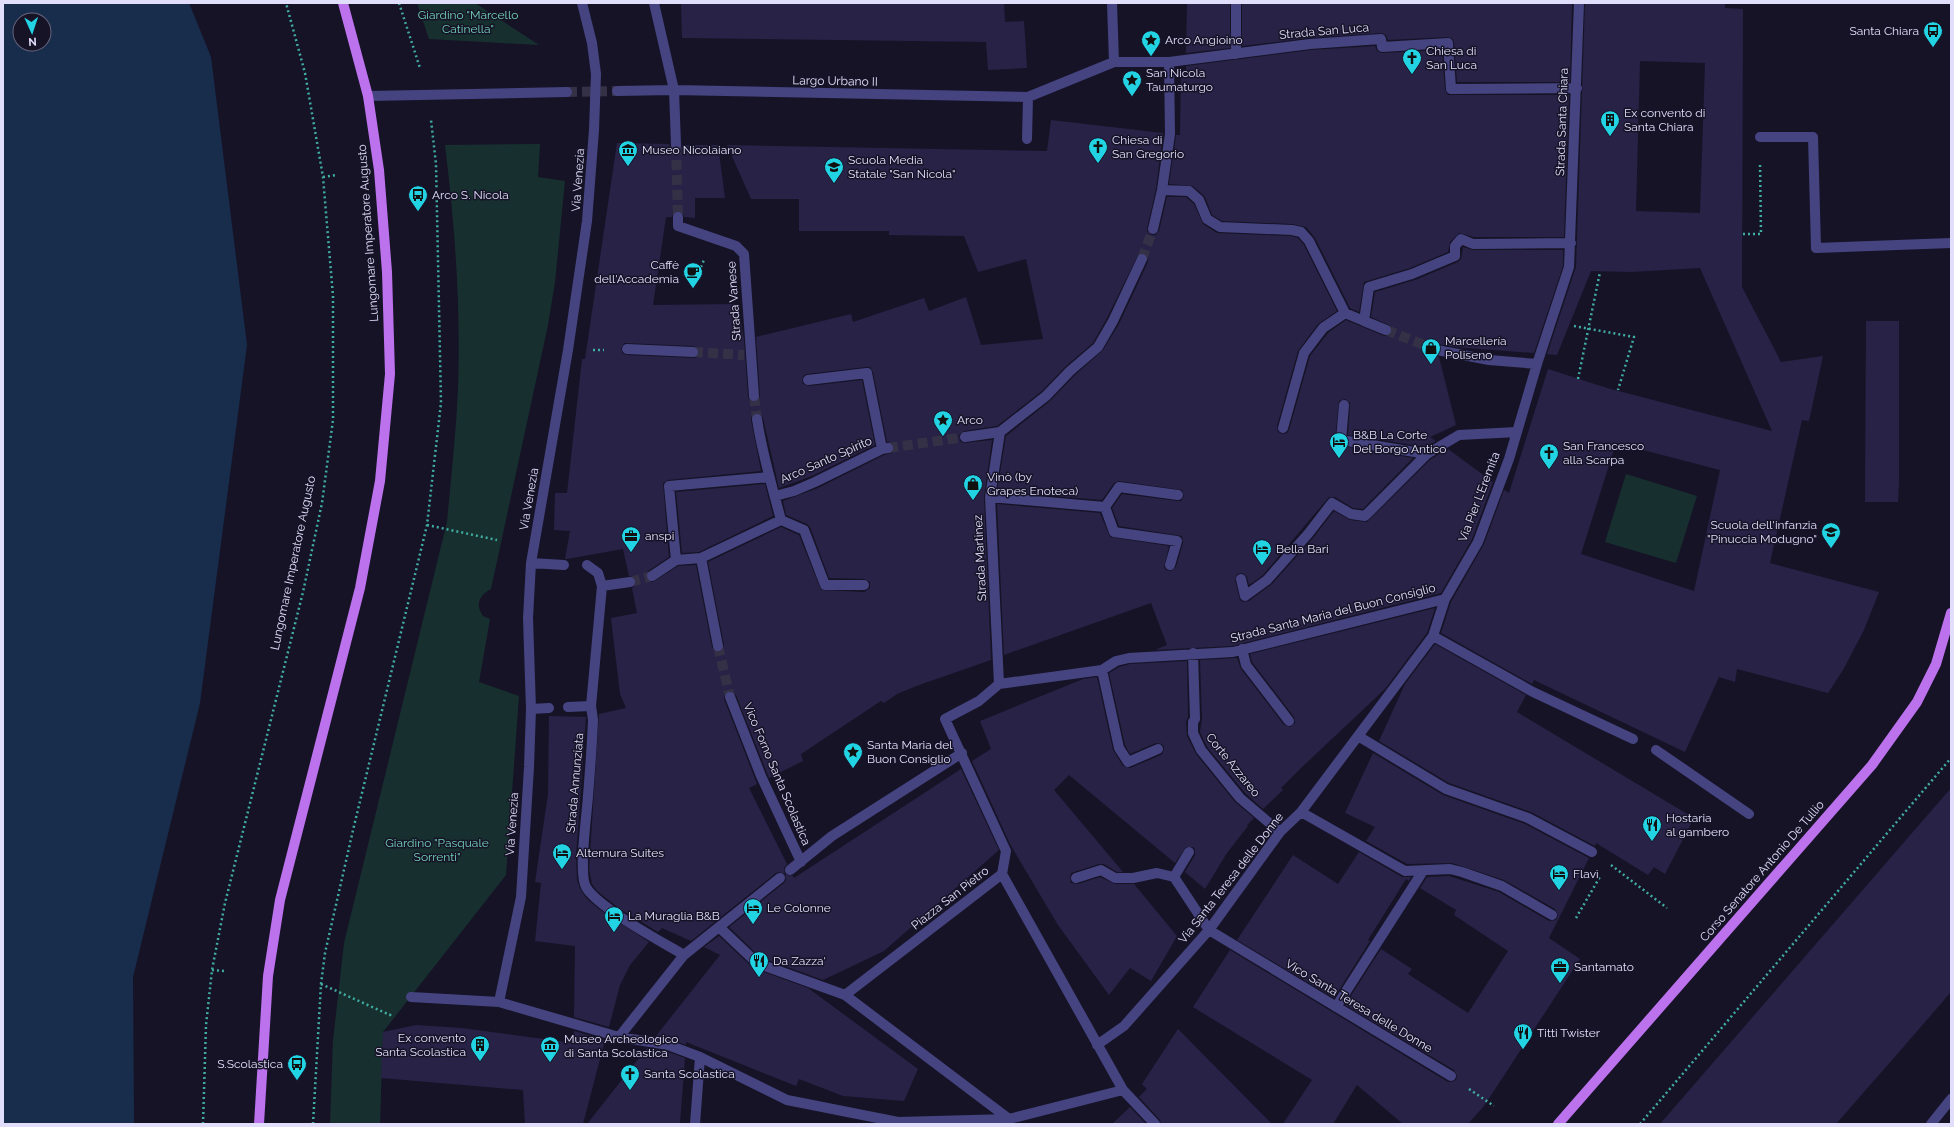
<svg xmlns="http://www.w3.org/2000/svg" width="1954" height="1127" viewBox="0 0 1954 1127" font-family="Raleway,sans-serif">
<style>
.green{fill:#17302f}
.water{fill:#182d4c;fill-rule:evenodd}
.building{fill:#282246;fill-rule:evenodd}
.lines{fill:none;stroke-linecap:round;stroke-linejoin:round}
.minor-tunnel{stroke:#343147;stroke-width:10;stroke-dasharray:10 5;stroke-linecap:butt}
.path{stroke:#40ada3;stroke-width:2.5;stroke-dasharray:2 3;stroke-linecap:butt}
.minor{stroke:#454480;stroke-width:10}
.major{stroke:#bc72ed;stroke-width:10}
.labels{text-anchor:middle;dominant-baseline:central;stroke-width:3;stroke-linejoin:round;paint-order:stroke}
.park-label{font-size:12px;fill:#72d3b8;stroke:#161327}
.street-label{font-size:12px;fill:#e0defb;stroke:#161327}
.poi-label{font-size:12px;fill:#e0defb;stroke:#161327;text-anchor:start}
</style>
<rect width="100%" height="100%" fill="#161327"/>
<!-- green -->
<path class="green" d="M417 3H475L539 45 429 39Z
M540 144 538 177 565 181 555 282 548 325 491 589C479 595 475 605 483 616L490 619 479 682 519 696 506 875 383 1032 380 1124H330L333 1041 344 943 447 522C451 478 456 434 458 390 461 308 455 226 445 145Z
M1626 474 1697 496 1676 563 1605 542Z"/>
<!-- water -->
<path class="water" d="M3 3H189L211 57 247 345 200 703 133 977 134 1124H3ZM20 20H44V44H20Z"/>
<!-- building -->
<path class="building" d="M681 3H1004L1005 22 1024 21 1027 68 988 70 986 42 682 38Z
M1187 3H1230V48L1186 53Z
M1242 3H1572L1570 82H1457L1454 43 1453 39 1448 37 1388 40 1386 35 1381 33 1309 38 1242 46Z
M1585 3H1725V8L1743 9 1742 287 1781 362 1823 356 1809 421 1802 420 1770 563 1879 592 1864 630 1843 670 1828 693 1737 669 1735 682 1719 677 1685 752 1534 680 1532 684 1441 633 1451 602 1484 544 1504 490 1509 493 1548 369 1607 388 1772 431 1700 268 1631 272 1591 271 1557 355 1547 354 1576 267ZM1640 61 1705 63 1700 213 1636 211ZM1616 443 1720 470 1694 591 1581 554Z
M1375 46 1377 51 1382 53 1442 50 1445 89 1448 95H1569L1564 237H1474L1459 233 1450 242 1448 252 1410 268 1364 282 1359 312 1350 308 1315 238 1306 227 1292 224 1222 221 1212 215 1205 197 1193 186 1169 184 1176 135H1180L1181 74 1186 73V66L1311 50Z
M1051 120 1163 133 1156 189 1147 228V231L1151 235H1155L1159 231 1167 197H1186L1194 204 1203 224 1217 233 1291 236 1298 238 1304 245 1337 311 1318 324 1298 351 1277 426 1278 432 1282 434 1287 433 1289 430 1310 356 1328 333 1346 320 1384 336H1387L1392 333 1391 326 1371 317 1375 292 1415 280 1458 262 1461 259 1463 247 1473 250H1563V266L1534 353 1454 347 1438 344 1432 346 1431 352 1439 357 1456 425 1430 437 1436 441 1426 447 1348 435 1350 403 1345 399 1339 401 1335 439 1337 445 1413 458 1363 509 1353 508 1335 497H1329L1263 575 1249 585 1247 577 1243 573 1237 574 1235 580 1240 600 1243 602 1249 601 1272 584 1313 538 1334 511 1350 520 1367 522 1431 459 1448 449 1493 482 1472 539 1441 593 1232 646 1155 650 1167 645 1151 603 1004 655 997 504 1100 513 1110 537 1169 546 1164 567 1166 570 1171 571 1176 567 1183 543 1182 536 1119 526 1112 508 1122 494 1178 501H1181L1184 496 1182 490 1119 481 1114 483 1102 500 997 491 1006 436 1050 401 1074 376 1103 350 1119 324 1148 262 1147 255 1144 253H1139L1107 318 1093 343 1066 366 1042 391 997 426 964 431 959 435 960 441 963 443 992 440 984 497 991 660 919 685 897 694 884 703 881 701 801 754 803 761 769 778 736 695 731 691 725 693 724 699 757 784 749 788 787 864 784 868 785 874 779 872 776 873 691 941 662 928 658 932 620 909 597 891 592 884 589 869 599 714 626 708 620 694 611 618 637 613 632 588 636 585V581L633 576H629L623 549 567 559H565L570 531 554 530 555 493H567L582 359H585L617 143 669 144 671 149 676 151 680 150 682 145H718L725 198H695V218L684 217 683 213 678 211 674 212 672 217H666L653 305 738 304 744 340 748 396 749 400 754 402 758 401 760 396 756 337 851 314 853 322 924 298 929 311 966 297 981 345 1043 339 1026 259 978 272 964 236 889 235V231H799V199H751L727 145 1047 151ZM624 343 693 346 699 349V353L696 358H693L627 355 623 354 621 349ZM866 367H870L873 372 887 442 893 444 894 451 892 453 884 455 818 488 783 501 786 515 807 524 810 527 829 578 864 579 870 582V588L864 592 821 590 799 535 781 527 708 562 724 645 722 651 716 652 712 647 696 565 678 566 653 582H649L646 577 648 571 669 557 663 483 668 480 761 471 751 420V416L756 413H760L763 418 779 488 812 476 875 445 862 380 809 386 803 384 802 380 804 375 807 374Z
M1866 321H1899V484L1898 502H1865Z
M765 484 773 516 699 552 682 553 676 492Z
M1435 608 1427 633 1385 689 1301 768 1281 788 1283 790 1263 809 1245 793 1207 747 1200 732 1202 719 1200 660 1237 658 1241 669 1284 725 1290 727 1295 723 1294 717 1252 662 1250 654Z
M1435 644 1526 695 1517 712 1694 818 1665 874 1654 867 1648 875 1596 843 1595 846 1531 812 1449 783 1379 741 1405 684Z
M1187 661 1188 717 1186 722 1187 736 1196 754 1235 802 1254 818 1247 825 1248 826 1227 853 1205 889 1185 872 1195 855V849L1193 847H1186L1175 863 1069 775 1054 790 1123 872H1117L1104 864H1099L1071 873 1070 877 1071 883 1078 884 1100 877 1115 884H1134L1177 936 1151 981 1130 968 1109 995 1058 925 1010 844 972 761 991 749 980 721 1083 679 1097 677 1113 750 1123 766 1130 768 1161 755 1163 753 1164 747 1162 744 1156 743 1130 754 1125 745 1109 673 1119 667 1130 664Z
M549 716 586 717 576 856 577 880 580 889 587 899 599 909 649 942 630 965 620 985 609 1027 574 1017 575 946 535 941 541 883 535 882 548 794Z
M1373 753 1443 795 1525 824 1589 858 1549 938 1580 959 1484 1106 1468 1124H1403L1357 1085 1333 1124H1283L1312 1080 1193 1007 1230 950 1448 1082H1451L1456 1080 1457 1076 1454 1070 1345 1005 1381 949 1412 969 1408 974 1468 1013 1508 951 1454 915 1456 910 1420 888 1427 877 1449 876 1499 892 1549 921 1556 920 1558 915 1555 909 1504 880 1452 863 1407 864 1366 841 1375 827 1345 813Z
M961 769 999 850 884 951 823 980 760 957 729 927 784 883 786 880 785 874 793 876 794 878Z
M1951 788V992L1906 1044 1836 1124H1660Z
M1359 852 1402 877H1411L1409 881 1406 879 1368 940 1370 941 1334 998 1237 940 1293 855 1338 884Z
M719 936 753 968 808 988 918 1069 904 1101 843 1096 799 1079 796 1086 686 1042V1045L670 1039 656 1036 720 955 704 947Z
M416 1025 462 1028 574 1043V1031L605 1040 583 1124H525L523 1090 381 1078 383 1032Z
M1178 1029 1272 1124H1161L1160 1120 1139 1097 1147 1089 1142 1084Z
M647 1048 666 1051 685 1058 680 1124H587Z
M1130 1107 1146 1124H1112Z"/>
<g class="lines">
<!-- minor-tunnel -->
<path class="minor-tunnel" d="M567 92 617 91
M676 145 678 217
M1142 259 1153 229
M1386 330 1437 350
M693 352 744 355
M754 396 757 419
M888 448 965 437
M630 582 652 576
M718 646 730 697"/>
<!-- path -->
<path class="path" d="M399 3 420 68
M323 177 336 175
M1743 234H1761L1760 162
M695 281 704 260
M1574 326 1634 337 1618 390
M593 350H604
M1578 379 1600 272
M427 525 497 540
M1611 865 1667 908
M1576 918 1601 875
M212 970 225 971
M321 984 390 1015 392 1012
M1469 1089 1494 1106
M203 1124 206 1025 212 970 225 903 303 592 322 503 333 420V296L323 177 305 73 286 3
M313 1124 321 984 325 953 354 826 427 525 441 403 436 164 431 120
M1640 1124 1951 758"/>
<!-- minor -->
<path class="minor" d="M654 3 674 90 676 145
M1112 3 1114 62
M1236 3V54
M617 91 674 90 1028 97 1114 62H1169L1310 44 1381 39 1382 47 1448 43 1451 89 1577 88
M368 96 567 92
M1760 137H1813L1816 248 1951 243
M1027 139 1028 97
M1162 190 1189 191 1199 200 1207 219 1220 227 1292 230 1301 232 1309 241 1345 313 1364 321 1369 287 1412 274 1455 256V246L1461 239 1473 244 1571 243
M678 217V226L736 246 744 254 754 396
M1153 229 1162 190 1170 134 1169 62
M1364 321 1386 330
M627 349 693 352
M1437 350 1489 360 1537 364
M808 380 867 373 882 449
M757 419C762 453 772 486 781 520L701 558 676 560 669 486 769 477
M1283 428 1304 353 1323 328 1345 313
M1000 432 1046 396 1070 371 1098 347 1113 321 1142 259
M965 437 1000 432
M1427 454 1459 435 1517 432
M775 496 794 491 815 482 882 449 888 448
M990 497 1105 507 1119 487 1178 495
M1105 507 1114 532 1177 541 1170 565
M781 520 804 530 825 585H864
M701 558 718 646
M531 563 564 565
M587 565 598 573 602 586 591 706 593 720C592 745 590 771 588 796 587 814 578 873 586 887 597 907 662 942 684 955
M652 576 676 560
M1241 579 1245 596 1267 580 1308 534 1332 503 1351 514 1365 516 1427 454 1341 440 1344 405
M602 586 630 582
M1433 636 1533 692 1633 739
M1242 649 1246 665 1289 721
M1193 653 1195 719 1193 722V733L1201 750 1240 798 1280 832
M1102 670 1119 748 1128 762 1158 749
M999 684 990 497 1000 432
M730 697 761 776 801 862
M568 707 591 706
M531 709 549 708
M1358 736 1446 789 1528 818 1592 852
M1656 750 1749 814
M1301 812 1405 871 1450 869 1462 872 1502 886 1552 915
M790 870 832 836 962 753
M1002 874 1123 1090 1009 1119 845 995Z
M1002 874 1006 851 945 719 979 701 999 684 1102 670 1116 661 1129 658 1233 652 1445 599
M1174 877 1189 852
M1076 878 1101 870 1115 878H1133L1157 873 1174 877 1209 930 1451 1076
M719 927 757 963 845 995
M411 997 499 1002 619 1037 668 1045 700 1057
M499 1002 521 897 529 767 531 709 528 618 531 563 568 350 587 221 594 130 596 74 592 43 582 3
M1336 1007 1423 871
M619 1037 684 955 780 878
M1097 1045 1124 1026 1209 930 1280 832 1301 812 1433 636 1445 599 1478 542 1509 459 1537 364 1569 267 1579 3
M1123 1090 1155 1124
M695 1124 700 1057 787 1100 898 1122 1009 1119
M1931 1124 1951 1099"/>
<!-- major -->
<path class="major" d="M259 1124 268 976 280 900 360 588 380 481 390 374 387 272 379 170 368 96 343 3
M1558 1124 1872 765 1917 702 1936 664 1951 613"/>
</g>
<!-- icons -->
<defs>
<g id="bus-pin" transform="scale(1)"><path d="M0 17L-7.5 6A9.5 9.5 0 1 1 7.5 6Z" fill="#22d4e3" stroke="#161327"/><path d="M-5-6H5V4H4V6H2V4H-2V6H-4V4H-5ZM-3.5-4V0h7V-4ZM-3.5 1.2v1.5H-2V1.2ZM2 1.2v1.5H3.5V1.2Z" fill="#111"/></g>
<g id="sight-pin" transform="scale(1)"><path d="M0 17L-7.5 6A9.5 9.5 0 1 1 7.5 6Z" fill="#22d4e3" stroke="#161327"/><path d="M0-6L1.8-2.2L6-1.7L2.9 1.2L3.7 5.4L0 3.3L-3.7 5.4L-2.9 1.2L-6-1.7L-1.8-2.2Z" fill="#111"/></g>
<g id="church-pin" transform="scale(1)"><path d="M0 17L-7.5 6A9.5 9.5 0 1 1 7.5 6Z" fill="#22d4e3" stroke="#161327"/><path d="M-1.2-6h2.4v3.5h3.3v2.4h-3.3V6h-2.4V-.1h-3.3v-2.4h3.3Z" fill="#111"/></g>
<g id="building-pin" transform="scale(1)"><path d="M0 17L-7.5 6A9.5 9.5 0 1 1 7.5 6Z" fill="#22d4e3" stroke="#161327"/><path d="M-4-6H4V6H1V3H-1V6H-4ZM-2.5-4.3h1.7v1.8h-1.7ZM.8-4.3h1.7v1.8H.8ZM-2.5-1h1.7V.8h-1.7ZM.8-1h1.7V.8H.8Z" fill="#111"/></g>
<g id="museum-pin" transform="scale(1)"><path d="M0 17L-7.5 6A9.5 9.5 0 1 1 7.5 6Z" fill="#22d4e3" stroke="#161327"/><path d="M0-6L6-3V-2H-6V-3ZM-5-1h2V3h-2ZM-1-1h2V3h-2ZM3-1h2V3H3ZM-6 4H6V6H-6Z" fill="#111"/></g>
<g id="school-pin" transform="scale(1)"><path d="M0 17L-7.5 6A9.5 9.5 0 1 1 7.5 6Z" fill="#22d4e3" stroke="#161327"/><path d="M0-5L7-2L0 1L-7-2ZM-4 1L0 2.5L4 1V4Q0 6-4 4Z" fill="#111"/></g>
<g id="cafe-pin" transform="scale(1)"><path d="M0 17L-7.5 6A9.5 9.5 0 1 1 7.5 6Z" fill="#22d4e3" stroke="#161327"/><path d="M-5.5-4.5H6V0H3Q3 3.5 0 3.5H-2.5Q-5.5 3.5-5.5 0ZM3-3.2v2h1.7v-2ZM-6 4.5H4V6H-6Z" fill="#111"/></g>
<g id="shop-pin" transform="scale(1)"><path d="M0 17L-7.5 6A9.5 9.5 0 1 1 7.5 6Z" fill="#22d4e3" stroke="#161327"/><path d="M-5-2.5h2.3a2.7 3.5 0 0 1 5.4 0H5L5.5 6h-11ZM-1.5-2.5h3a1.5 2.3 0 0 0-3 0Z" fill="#111"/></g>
<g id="hotel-pin" transform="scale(1)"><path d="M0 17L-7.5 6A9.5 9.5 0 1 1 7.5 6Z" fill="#22d4e3" stroke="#161327"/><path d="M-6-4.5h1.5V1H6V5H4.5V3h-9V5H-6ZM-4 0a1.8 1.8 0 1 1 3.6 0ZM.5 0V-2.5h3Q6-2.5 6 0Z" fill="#111"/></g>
<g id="office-pin" transform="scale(1)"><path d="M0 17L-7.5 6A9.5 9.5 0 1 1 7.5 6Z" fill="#22d4e3" stroke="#161327"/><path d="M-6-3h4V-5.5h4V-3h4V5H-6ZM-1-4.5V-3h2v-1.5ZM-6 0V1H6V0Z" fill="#111"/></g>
<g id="restaurant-pin" transform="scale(1)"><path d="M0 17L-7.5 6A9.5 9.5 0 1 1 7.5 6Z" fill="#22d4e3" stroke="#161327"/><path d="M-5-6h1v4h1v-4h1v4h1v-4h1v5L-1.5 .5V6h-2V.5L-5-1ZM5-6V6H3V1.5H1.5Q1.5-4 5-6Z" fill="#111"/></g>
</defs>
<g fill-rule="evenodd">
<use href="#bus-pin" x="1933" y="31"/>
<use href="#sight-pin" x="1151" y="40"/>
<use href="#church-pin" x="1412" y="58"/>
<use href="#sight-pin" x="1132" y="80"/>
<use href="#building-pin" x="1610" y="120"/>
<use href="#church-pin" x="1098" y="147"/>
<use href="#museum-pin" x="628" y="150"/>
<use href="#school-pin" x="834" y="167"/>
<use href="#bus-pin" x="418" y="195"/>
<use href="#cafe-pin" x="693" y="272"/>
<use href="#shop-pin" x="1431" y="348"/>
<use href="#sight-pin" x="943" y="420"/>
<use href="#hotel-pin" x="1339" y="442"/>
<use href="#church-pin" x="1549" y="453"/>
<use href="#shop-pin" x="973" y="484"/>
<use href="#school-pin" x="1831" y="532"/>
<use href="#office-pin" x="631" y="536"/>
<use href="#hotel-pin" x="1262" y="549"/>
<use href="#sight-pin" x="853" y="752"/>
<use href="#restaurant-pin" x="1652" y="825"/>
<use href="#hotel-pin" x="562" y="853"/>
<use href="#hotel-pin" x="1559" y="874"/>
<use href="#hotel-pin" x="753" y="908"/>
<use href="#hotel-pin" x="614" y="916"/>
<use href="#restaurant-pin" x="759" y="961"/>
<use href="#office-pin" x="1560" y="967"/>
<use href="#restaurant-pin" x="1523" y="1033"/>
<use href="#building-pin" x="480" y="1045"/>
<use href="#museum-pin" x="550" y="1046"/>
<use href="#bus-pin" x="297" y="1064"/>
<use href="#church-pin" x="630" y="1074"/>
</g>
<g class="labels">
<!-- park labels -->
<g class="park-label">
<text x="468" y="15">Giardino "Marcello<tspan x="468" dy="14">Catinella"</tspan></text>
<text x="437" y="843">Giardino "Pasquale<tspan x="437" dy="14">Sorrenti"</tspan></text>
</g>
<!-- street labels -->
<g class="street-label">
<text transform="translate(1324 31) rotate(-5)">Strada San Luca</text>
<text transform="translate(835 81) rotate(1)">Largo Urbano II</text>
<text transform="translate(1562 122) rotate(-88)">Strada Santa Chiara</text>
<text transform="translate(578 180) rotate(-86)">Via Venezia</text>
<text transform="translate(368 233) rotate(-94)">Lungomare Imperatore Augusto</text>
<text transform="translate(734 301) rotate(-94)">Strada Vanese</text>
<text transform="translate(826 460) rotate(-24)">Arco Santo Spirito</text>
<text transform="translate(1479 497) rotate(-69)">Via Pier L'Eremita</text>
<text transform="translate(529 499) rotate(-80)">Via Venezia</text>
<text transform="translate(980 558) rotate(-93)">Strada Martinez</text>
<text transform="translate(293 563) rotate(-78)">Lungomare Imperatore Augusto</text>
<text transform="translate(1333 613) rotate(-14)">Strada Santa Maria del Buon Consiglio</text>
<text transform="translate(1233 765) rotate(51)">Corte Azzareo</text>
<text transform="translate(777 774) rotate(67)">Vico Forno Santa Scolastica</text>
<text transform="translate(575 783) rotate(-85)">Strada Annunziata</text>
<text transform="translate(512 824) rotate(-86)">Via Venezia</text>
<text transform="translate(1762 871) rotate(-49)">Corso Senatore Antonio De Tullio</text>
<text transform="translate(1231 878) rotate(-52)">Via Santa Teresa delle Donne</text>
<text transform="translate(950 898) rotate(-38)">Piazza San Pietro</text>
<text transform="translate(1359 1006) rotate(31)">Vico Santa Teresa delle Donne</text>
</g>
<!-- poi labels -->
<g class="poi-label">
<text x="1919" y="31" text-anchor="end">Santa Chiara</text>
<text x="1165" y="40">Arco Angioino</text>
<text x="1426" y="51">Chiesa di<tspan x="1426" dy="14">San Luca</tspan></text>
<text x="1146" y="73">San Nicola<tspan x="1146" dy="14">Taumaturgo</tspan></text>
<text x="1624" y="113">Ex convento di<tspan x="1624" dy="14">Santa Chiara</tspan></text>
<text x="1112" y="140">Chiesa di<tspan x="1112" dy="14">San Gregorio</tspan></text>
<text x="642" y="150">Museo Nicolaiano</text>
<text x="848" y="160">Scuola Media<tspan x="848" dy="14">Statale "San Nicola"</tspan></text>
<text x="432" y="195">Arco S. Nicola</text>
<text x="679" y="265" text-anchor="end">Caffè<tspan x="679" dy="14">dell'Accademia</tspan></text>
<text x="1445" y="341">Marcellería<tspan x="1445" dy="14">Poliseno</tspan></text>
<text x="957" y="420">Arco</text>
<text x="1353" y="435">B&amp;B La Corte<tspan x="1353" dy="14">Del Borgo Antico</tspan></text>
<text x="1563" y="446">San Francesco<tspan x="1563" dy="14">alla Scarpa</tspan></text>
<text x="987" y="477">Vinò (by<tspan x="987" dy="14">Grapes Enoteca)</tspan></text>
<text x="1817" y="525" text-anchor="end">Scuola dell'infanzia<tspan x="1817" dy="14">"Pinuccia Modugno"</tspan></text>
<text x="645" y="536">anspi</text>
<text x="1276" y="549">Bella Bari</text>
<text x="867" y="745">Santa Maria del<tspan x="867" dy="14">Buon Consiglio</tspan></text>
<text x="1666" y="818">Hostaria<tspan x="1666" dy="14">al gambero</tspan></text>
<text x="576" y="853">Altemura Suites</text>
<text x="1573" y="874">Flavì</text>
<text x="767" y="908">Le Colonne</text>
<text x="628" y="916">La Muraglia B&amp;B</text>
<text x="773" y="961">Da Zazza'</text>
<text x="1574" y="967">Santamato</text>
<text x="1537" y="1033">Titti Twister</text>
<text x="466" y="1038" text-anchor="end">Ex convento<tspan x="466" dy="14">Santa Scolastica</tspan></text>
<text x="564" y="1039">Museo Archeologico<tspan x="564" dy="14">di Santa Scolastica</tspan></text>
<text x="283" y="1064" text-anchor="end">S.Scolastica</text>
<text x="644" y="1074">Santa Scolastica</text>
</g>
</g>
<!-- border -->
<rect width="1954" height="1127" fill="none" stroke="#e0defb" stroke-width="8"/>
<!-- north arrow -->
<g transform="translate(32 32) rotate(177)"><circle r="19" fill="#161327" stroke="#67647c"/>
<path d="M0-3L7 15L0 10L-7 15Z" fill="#22d4e3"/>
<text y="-6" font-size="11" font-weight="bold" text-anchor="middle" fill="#e0defb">N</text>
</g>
</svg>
